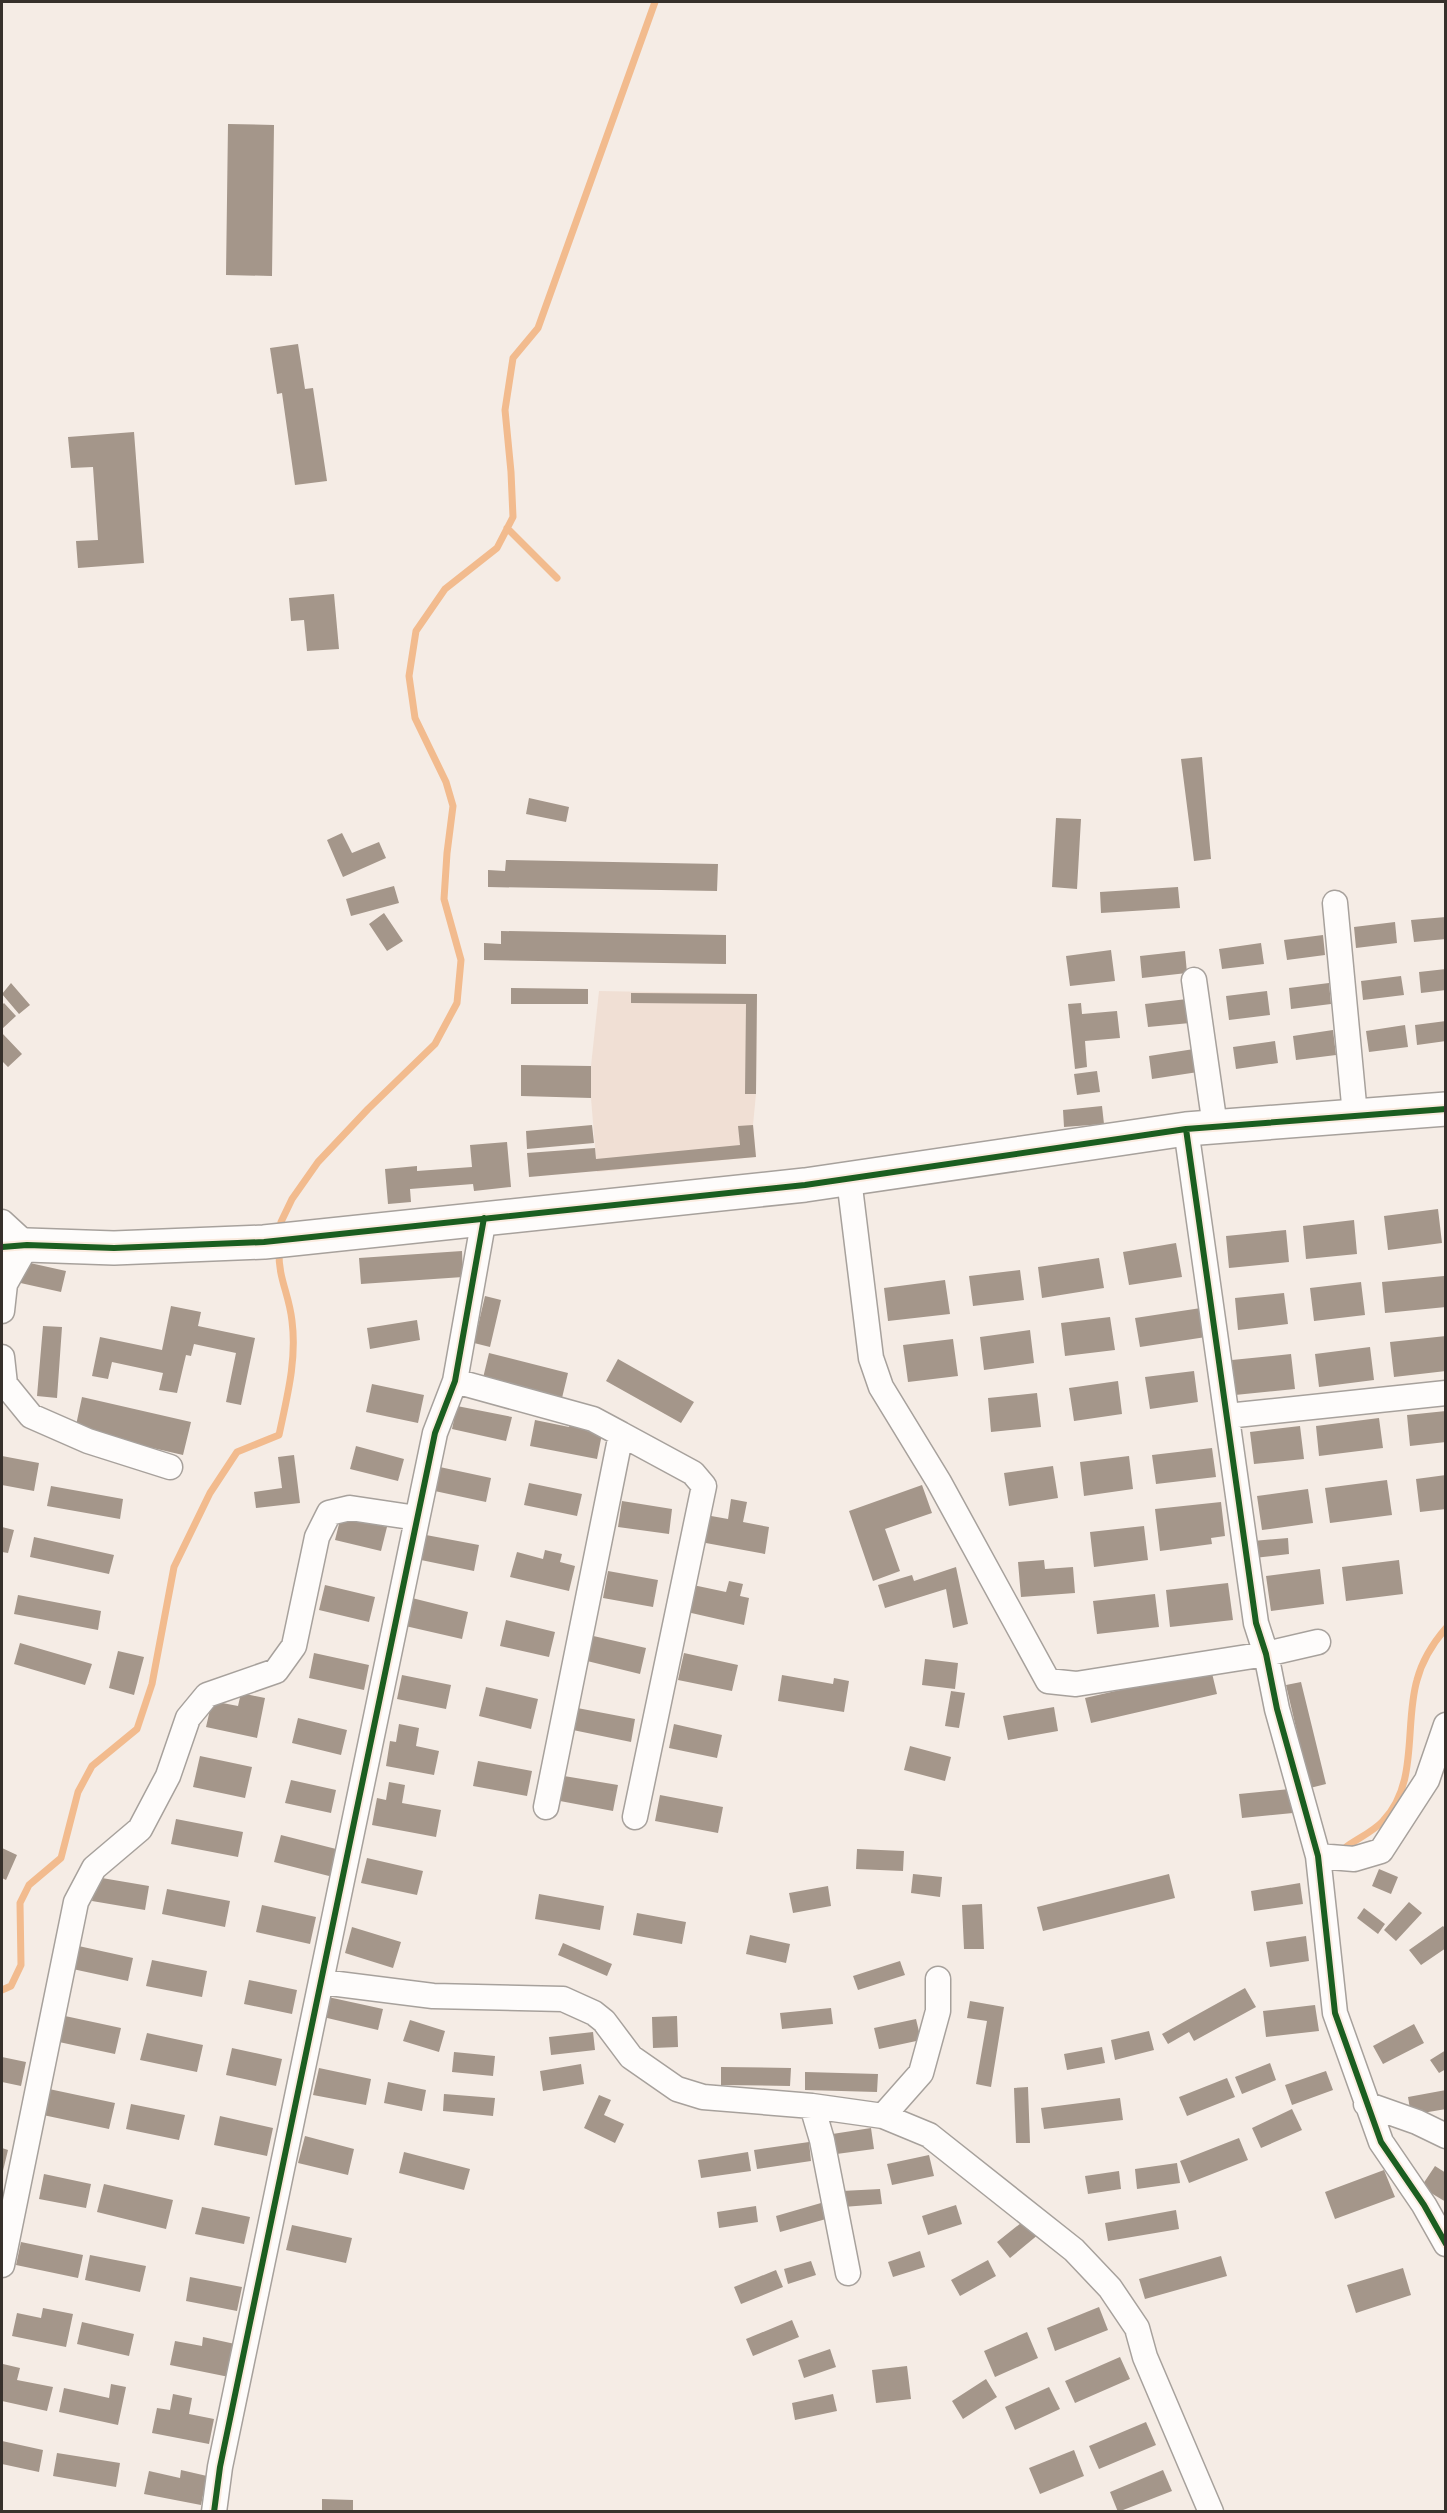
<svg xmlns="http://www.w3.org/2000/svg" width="1447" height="2513" viewBox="0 0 1447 2513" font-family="Rubik,sans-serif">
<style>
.built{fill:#f0dfd4}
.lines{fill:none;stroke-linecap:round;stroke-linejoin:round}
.stream{stroke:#f2bb8e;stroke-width:7}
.building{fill:#a4968a}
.street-casing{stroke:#a7a19c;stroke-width:27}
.secondary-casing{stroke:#a7a19c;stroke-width:36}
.street{stroke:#fefcfb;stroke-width:24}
.secondary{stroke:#fefcfb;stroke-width:33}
.cycleway-casing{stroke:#fbebdf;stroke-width:10}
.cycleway{stroke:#1b5e20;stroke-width:6}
</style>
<rect width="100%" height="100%" fill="#f5ece5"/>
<!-- built -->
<path class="built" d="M599 991 757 994 756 1094 753 1125 756 1157 597 1172 591 1098V1066Z"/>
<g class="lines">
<!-- stream -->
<path class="stream" d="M507 528 557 578
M280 1232 281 1222 292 1199 318 1162 368 1109 435 1044 457 1003 461 960 444 899 447 853 453 806 446 782 415 718 409 676 416 631 445 589 497 548 513 517 511 472 505 410 513 358 538 328 655 2
M1346 1847C1357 1839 1374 1831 1383 1821 1419 1784 1404 1724 1417 1680 1422 1661 1433 1643 1446 1628
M2 1990 11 1986 21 1965 20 1903 29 1885 61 1858 78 1792 92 1766 137 1729 152 1684 174 1567 210 1493 237 1452 279 1435C287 1397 297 1360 292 1321 289 1293 278 1279 279 1249"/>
</g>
<!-- building -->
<path class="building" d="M228 124 274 125 272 276 226 275Z
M298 344 305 389 313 388 327 481 295 485 282 393 277 394 270 348Z
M134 432 144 563 78 568 76 541 98 540 93 467 71 468 68 437Z
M334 594 339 649 307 651 304 620 291 621 289 598Z
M1202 757 1211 859 1194 861 1181 759Z
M529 798 569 807 566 822 526 814Z
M1056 818 1081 819 1077 889 1052 887Z
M342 833 352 853 379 842 386 858 343 877 327 840Z
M506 860 718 864 717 891 488 887V870L505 871Z
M394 886 399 903 351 916 346 899Z
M1178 887 1180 908 1101 913 1100 892Z
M384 913 403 941 387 951 369 924Z
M1446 917V939L1414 942 1411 920Z
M1395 922 1397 943 1356 948 1354 927Z
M501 931 726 935V964L484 960V943L501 944Z
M1323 935 1325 955 1287 960 1284 940Z
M1261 943 1264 964 1222 969 1219 949Z
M1111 950 1115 981 1070 986 1066 956Z
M1185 951 1187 973 1142 978 1140 956Z
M1446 969V990L1421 993 1419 972Z
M1401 976 1404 995 1363 1000 1361 981Z
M11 983 30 1005 19 1014 2 994Z
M1329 983 1331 1004 1291 1009 1289 988Z
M511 988 588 989V1004H511Z
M1267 991 1270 1015 1229 1020 1226 996Z
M631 993 757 994 756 1094H745L746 1004 631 1003Z
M1187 999 1190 1023 1148 1027 1145 1004Z
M4 1003 16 1016 2 1029V1005Z
M1081 1003 1082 1014 1117 1011 1120 1038 1085 1041 1087 1067 1075 1069 1068 1004Z
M1446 1021V1041L1417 1045 1415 1025Z
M1405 1025 1408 1047 1369 1052 1366 1031Z
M1333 1030 1336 1055 1296 1060 1293 1036Z
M2 1033 22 1054 8 1067 2 1061Z
M1275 1041 1278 1063 1236 1069 1233 1047Z
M1194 1049 1198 1072 1152 1079 1149 1056Z
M521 1065 591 1066V1098L521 1096Z
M1097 1071 1100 1092 1077 1095 1074 1074Z
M1102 1106 1104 1124 1064 1127 1063 1110Z
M592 1125 594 1143 527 1149 526 1131Z
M753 1125 756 1157 529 1177 527 1153 595 1148 596 1159 740 1145 738 1126Z
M507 1142 511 1187 474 1191 473 1184 410 1189 411 1202 388 1204 385 1169 417 1166V1171L472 1167 470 1145Z
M1438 1209 1442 1243 1388 1250 1384 1216Z
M1354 1220 1357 1254 1306 1259 1303 1226Z
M1286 1230 1289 1262 1229 1268 1226 1236Z
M1176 1243 1182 1277 1129 1285 1123 1252Z
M462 1251 463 1277 361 1284 359 1258Z
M1099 1258 1104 1288 1042 1298 1038 1267Z
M21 1261 66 1271 61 1292 16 1282Z
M1020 1270 1024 1300 973 1306 969 1276Z
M1444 1276 1446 1307 1385 1313 1382 1282Z
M945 1280 950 1314 888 1321 884 1288Z
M1361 1282 1365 1315 1314 1321 1310 1288Z
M1284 1293 1288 1324 1238 1330 1235 1298Z
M485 1296 501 1300 490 1347 474 1343Z
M171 1306 201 1312 198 1326 255 1338 241 1405 226 1402 236 1353 194 1344 191 1356 186 1355 177 1393 159 1390 163 1373 112 1362 108 1379 92 1376 100 1337 162 1350Z
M1201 1308 1206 1337 1140 1347 1135 1318Z
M1110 1317 1115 1350 1065 1356 1061 1323Z
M417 1320 420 1340 370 1349 367 1328Z
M43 1326 62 1327 57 1398 37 1396Z
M1030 1330 1034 1363 984 1370 980 1337Z
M1446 1336V1371L1394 1377 1390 1342Z
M953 1339 958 1376 908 1382 903 1345Z
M1370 1347 1374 1380 1319 1387 1315 1354Z
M489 1353 568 1373 562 1398 483 1378Z
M1291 1354 1295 1389 1235 1395 1232 1360Z
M618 1359 694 1402 681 1423 606 1381Z
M1194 1371 1198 1402 1150 1409 1145 1377Z
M1118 1381 1122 1414 1074 1421 1069 1388Z
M372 1384 424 1395 418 1423 366 1412Z
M1037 1393 1041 1427 991 1432 988 1398Z
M82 1397 191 1422 183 1455 75 1430Z
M457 1406 512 1417 506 1441 452 1429Z
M1446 1411V1442L1410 1446 1407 1415Z
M1379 1418 1383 1448 1319 1456 1316 1426Z
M571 1419 589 1423 587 1431 602 1434 597 1459 530 1446 535 1420 569 1427Z
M1300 1426 1304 1459 1254 1464 1250 1432Z
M356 1446 404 1459 398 1481 350 1469Z
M1212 1448 1216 1477 1156 1484 1152 1455Z
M294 1455 300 1503 256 1508 254 1492 282 1488 278 1457Z
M2 1456 39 1463 34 1491 2 1485Z
M1129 1456 1133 1489 1084 1496 1080 1462Z
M435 1466 491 1478 486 1502 430 1490Z
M1053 1466 1058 1498 1009 1506 1004 1473Z
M1446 1475V1509L1420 1512 1416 1479Z
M1387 1480 1392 1515 1330 1523 1325 1488Z
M529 1483 582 1494 577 1516 524 1505Z
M922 1485 932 1513 885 1529 900 1571 873 1581 849 1511Z
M51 1486 123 1499 120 1519 47 1506Z
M1308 1489 1313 1523 1262 1530 1257 1496Z
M731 1499 747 1502 743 1522 769 1527 765 1554 695 1541 700 1514 728 1519Z
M622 1501 672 1509 669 1534 618 1527Z
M1221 1502 1225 1536 1211 1538 1212 1544 1160 1551 1155 1509Z
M341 1516 387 1527 381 1551 335 1540Z
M1144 1526 1148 1560 1094 1567 1090 1532Z
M2 1527 14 1530 8 1553 2 1552Z
M426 1535 479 1545 474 1571 421 1560Z
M34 1537 114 1555 109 1574 30 1557Z
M1288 1538 1289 1554 1254 1558 1253 1541Z
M545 1550 562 1554 560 1562 575 1566 569 1591 510 1577 517 1552 543 1559Z
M1044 1560 1045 1569 1073 1567 1075 1593 1021 1597 1018 1562Z
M1399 1560 1403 1594 1346 1601 1342 1567Z
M956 1567 968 1624 953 1628 946 1589 885 1608 878 1585 912 1575 914 1581Z
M1320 1569 1324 1604 1271 1611 1266 1576Z
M608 1571 658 1580 653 1607 603 1598Z
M729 1581 743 1584 740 1596 749 1598 744 1625 687 1612 693 1585 726 1592Z
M1228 1583 1233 1620 1170 1627 1166 1590Z
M325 1585 375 1597 369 1622 319 1610Z
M1155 1594 1159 1627 1097 1634 1093 1601Z
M18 1595 101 1611 98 1630 14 1614Z
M408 1597 468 1612 462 1639 401 1625Z
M506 1620 555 1632 549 1657 500 1646Z
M589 1635 646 1648 640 1674 583 1660Z
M20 1643 92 1664 85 1685 14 1664Z
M118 1651 144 1657 134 1695 109 1688Z
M314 1653 369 1665 364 1690 309 1678Z
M684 1653 738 1665 732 1691 678 1680Z
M925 1659 958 1663 955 1689 922 1685Z
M1211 1669 1217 1694 1091 1723 1085 1698Z
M402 1675 451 1685 446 1709 397 1699Z
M782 1675 833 1684 834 1678 849 1681 844 1712 778 1701Z
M1301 1682 1326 1784 1310 1788 1286 1685Z
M486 1687 538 1699 531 1729 479 1716Z
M951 1691 965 1693 959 1728 945 1726Z
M241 1693 265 1698 257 1738 206 1727 212 1701 238 1706Z
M572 1707 635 1719 631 1742 568 1729Z
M1054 1707 1058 1731 1008 1740 1003 1716Z
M298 1718 347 1730 341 1755 292 1743Z
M399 1724 419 1728 416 1746 439 1751 434 1775 386 1766 390 1741 396 1742Z
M674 1724 722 1735 717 1758 669 1748Z
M910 1746 951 1757 945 1781 904 1770Z
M200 1756 252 1767 245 1798 193 1787Z
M478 1761 532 1771 527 1796 473 1786Z
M564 1776 618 1785 613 1811 560 1801Z
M291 1780 336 1790 331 1813 285 1803Z
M389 1782 405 1785 402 1803 441 1810 436 1837 372 1825 377 1798 386 1800Z
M1290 1789 1293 1813 1242 1818 1239 1794Z
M660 1795 723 1807 718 1833 655 1821Z
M176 1819 243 1832 238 1857 171 1844Z
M281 1835 340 1850 333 1877 274 1862Z
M2 1848 17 1855 6 1880 2 1878Z
M857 1849 904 1851 903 1871 856 1869Z
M367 1858 423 1871 417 1895 361 1883Z
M1379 1869 1398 1877 1391 1894 1372 1886Z
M913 1874 942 1877 940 1897 911 1893Z
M1169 1874 1175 1898 1043 1931 1037 1907Z
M96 1877 149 1886 145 1910 92 1901Z
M1300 1883 1303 1904 1254 1911 1251 1891Z
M828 1886 831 1906 793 1913 789 1893Z
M167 1889 230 1901 225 1927 162 1914Z
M539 1894 604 1906 600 1930 535 1919Z
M1409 1902 1422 1913 1396 1941 1384 1930Z
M982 1904 984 1949H964L962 1905Z
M262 1905 316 1917 310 1944 256 1932Z
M1364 1908 1385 1924 1378 1934 1357 1918Z
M637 1913 686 1922 682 1944 633 1935Z
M1443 1926 1446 1929V1948L1421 1965 1409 1950Z
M352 1927 401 1942 393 1968 345 1953Z
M750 1935 790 1944 786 1963 746 1954Z
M1306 1936 1309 1961 1270 1967 1266 1942Z
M563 1943 612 1964 607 1976 558 1955Z
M74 1945 133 1958 128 1981 68 1968Z
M152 1960 207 1971 202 1997 146 1986Z
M900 1961 905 1975 858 1990 853 1976Z
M249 1980 297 1990 292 2014 244 2004Z
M1245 1988 1256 2007 1194 2041 1189 2032 1168 2044 1162 2034Z
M328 1997 383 2009 378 2030 323 2017Z
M970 2001 1004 2007 991 2087 976 2084 987 2021 967 2018Z
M1315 2005 1319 2031 1266 2037 1263 2011Z
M831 2008 833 2024 782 2029 780 2013Z
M65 2016 121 2028 115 2054 59 2042Z
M677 2016 678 2047 653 2048 652 2017Z
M916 2019 921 2040 879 2049 874 2028Z
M410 2020 445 2031 439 2052 403 2041Z
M1414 2024 1424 2043 1383 2064 1373 2046Z
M1149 2031 1154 2050 1115 2060 1111 2040Z
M593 2032 595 2050 551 2055 549 2037Z
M147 2033 203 2045 197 2072 140 2060Z
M1102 2047 1105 2063 1067 2070 1064 2054Z
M232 2048 282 2059 276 2086 226 2075Z
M1446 2050V2069L1439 2073 1430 2060Z
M454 2052 495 2056 493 2076 452 2072Z
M2 2057 26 2062 21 2086 2 2082Z
M1270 2063 1276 2080 1242 2094 1235 2077Z
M581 2064 584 2084 543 2091 540 2071Z
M721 2067 791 2068 790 2086 721 2085Z
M319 2068 371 2079 366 2105 313 2095Z
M1326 2071 1333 2090 1292 2105 1285 2085Z
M805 2072 878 2074 877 2092 805 2090Z
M1227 2078 1235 2097 1187 2116 1179 2097Z
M388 2082 426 2090 422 2111 384 2103Z
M1028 2087 1030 2143H1016L1014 2088Z
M49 2089 115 2103 109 2129 43 2115Z
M1446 2090V2109L1411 2115 1408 2097Z
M444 2094 495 2098 493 2116 443 2111Z
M599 2095 611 2100 604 2115 624 2124 615 2143 584 2128Z
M1120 2098 1123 2120 1044 2129 1041 2108Z
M131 2104 185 2115 179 2140 126 2129Z
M1292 2109 1302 2130 1261 2148 1252 2128Z
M220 2116 273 2128 267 2156 214 2145Z
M871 2128 874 2149 829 2155 826 2135Z
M305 2136 354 2149 348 2175 298 2163Z
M1239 2138 1248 2160 1189 2183 1180 2161Z
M809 2142 811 2161 757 2169 754 2150Z
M2 2148 8 2150 2 2175Z
M404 2152 470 2169 464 2190 399 2173Z
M748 2152 751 2171 701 2178 698 2160Z
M929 2155 934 2176 892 2185 887 2164Z
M1177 2163 1180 2183 1137 2189 1135 2169Z
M1435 2166 1446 2173V2202L1421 2187Z
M1384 2170 1395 2197 1335 2219 1325 2192Z
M1119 2171 1121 2189 1088 2194 1085 2176Z
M44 2174 91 2184 86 2208 39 2199Z
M104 2184 173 2200 166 2229 97 2212Z
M880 2189 882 2204 843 2207 842 2191Z
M821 2203 826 2219 780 2232 776 2216Z
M956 2205 962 2224 928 2235 922 2216Z
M756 2206 758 2222 719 2228 717 2212Z
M202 2207 250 2217 244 2244 195 2234Z
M1176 2210 1179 2229 1108 2241 1105 2223Z
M1026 2219 1039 2234 1010 2258 997 2242Z
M292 2225 352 2238 346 2263 286 2250Z
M21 2242 83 2255 78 2278 16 2265Z
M920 2251 925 2267 893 2277 888 2262Z
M90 2255 146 2266 140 2292 85 2280Z
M1221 2256 1227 2276 1145 2299 1139 2279Z
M988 2260 996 2276 960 2296 951 2280Z
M811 2261 816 2275 788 2284 784 2269Z
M1403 2268 1411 2295 1356 2313 1347 2285Z
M776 2270 783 2287 741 2304 734 2287Z
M190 2277 242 2287 237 2311 186 2301Z
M1099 2307 1108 2330 1055 2351 1047 2328Z
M43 2308 73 2314 66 2347 12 2336 17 2313 41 2318Z
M792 2320 799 2337 753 2356 746 2339Z
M82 2322 134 2334 129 2356 77 2344Z
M1027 2332 1038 2358 995 2377 984 2351Z
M203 2337 235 2344 229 2377 170 2365 175 2341 202 2346Z
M830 2349 836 2367 804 2378 798 2360Z
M1120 2357 1130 2379 1075 2403 1065 2381Z
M3 2364 20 2368 17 2380 53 2387 47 2411 2 2401Z
M907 2366 911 2399 876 2403 872 2370Z
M986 2379 997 2397 963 2419 952 2401Z
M111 2384 126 2387 118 2425 59 2412 64 2388 109 2398Z
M1049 2387 1060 2409 1015 2430 1005 2407Z
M173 2394 192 2398 189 2414 214 2419 209 2444 152 2433 157 2408 170 2410Z
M833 2394 837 2411 795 2420 792 2403Z
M1146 2422 1156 2445 1099 2469 1089 2446Z
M2 2441 43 2450 39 2472 2 2464Z
M1074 2450 1084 2476 1040 2494 1029 2468Z
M57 2453 120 2463 116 2487 53 2476Z
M181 2470 207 2476 201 2505 144 2494 149 2471 180 2478Z
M1163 2470 1172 2491 1118 2512 1110 2492Z
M322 2499 353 2500V2512H322Z"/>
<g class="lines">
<!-- street casing -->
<g class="street-casing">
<path id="street" d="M1335 903 1355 1115
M1194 980 1215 1126
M1186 1129 1256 1623 1266 1654 1277 1709 1318 1856 1335 2013 1381 2142 1424 2205 1446 2244
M849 1179 871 1358 881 1387 939 1482 1048 1681 1076 1684 1266 1654 1318 1642
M2 1222 27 1245 5 1284 2 1311
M2 1357 5 1384 31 1416 88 1441 170 1467
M455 1381 593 1419 621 1434 546 1807
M1227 1416 1446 1393
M621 1434 693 1473 704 1486 635 1817
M1318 1856 1354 1859 1381 1851 1427 1780 1446 1725
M322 1982 433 1996 563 1999 594 2013 604 2021 631 2057 677 2089 703 2097 812 2106 883 2116 929 2135 1074 2250 1110 2288 1137 2328 1145 2357 1211 2512
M1366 2104 1417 2122 1446 2136
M812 2106 822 2140 848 2273
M883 2116 921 2073 938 2011V1979
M2 2265 76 1902 94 1868 140 1829 168 1776 188 1718 207 1695 276 1671 294 1646 317 1537 329 1513 350 1508 417 1518
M214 2512 220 2467 435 1433 455 1381 484 1218"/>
</g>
<!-- secondary casing -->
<g class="secondary-casing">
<path id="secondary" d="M2 1247 27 1245 114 1248 264 1242 805 1185 1186 1129 1446 1109"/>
</g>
<!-- street -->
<use href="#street" class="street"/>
<!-- secondary -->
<use href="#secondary" class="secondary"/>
<!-- cycleway casing -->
<g class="cycleway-casing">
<path id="cycleway" d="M1186 1129 1256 1623 1266 1654 1277 1709 1318 1856 1335 2013 1381 2142 1424 2205 1446 2244
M2 1247 27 1245 114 1248 264 1242 805 1185 1186 1129 1446 1109
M214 2512 220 2467 435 1433 455 1381 484 1218"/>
</g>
<!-- cycleway -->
<use href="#cycleway" class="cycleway"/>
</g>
<!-- border -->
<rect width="1447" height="2513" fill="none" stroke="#36302b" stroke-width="6"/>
</svg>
